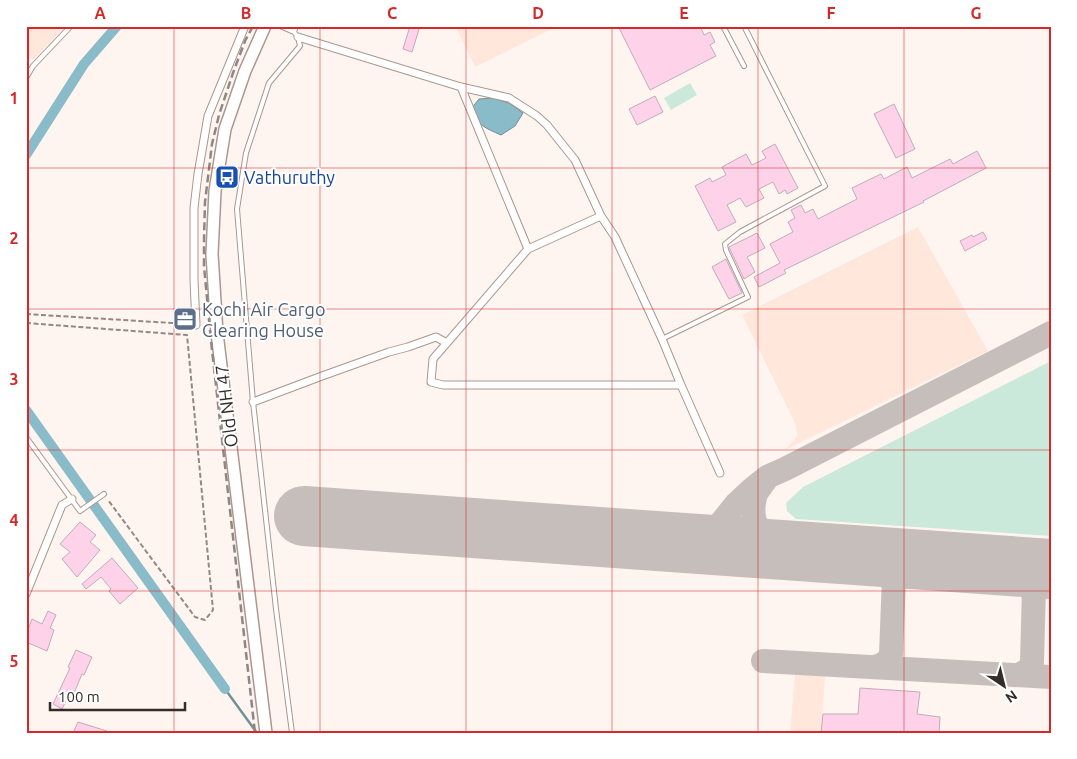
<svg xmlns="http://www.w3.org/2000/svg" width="1077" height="759" viewBox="0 0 1077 759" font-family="Ubuntu,sans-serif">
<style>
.built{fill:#ffe7dc}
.green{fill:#cae9da}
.water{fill:#89bcc8;stroke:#709198}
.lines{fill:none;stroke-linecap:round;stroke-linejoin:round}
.stream{stroke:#709198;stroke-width:2.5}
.canal{stroke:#89bcc8;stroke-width:10}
.taxiway{stroke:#c6beba;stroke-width:24}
.runway{stroke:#c6beba;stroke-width:60}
.building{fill:#fed3ea;stroke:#c1acb7}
.lane-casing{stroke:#ab978d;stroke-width:6}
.street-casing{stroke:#ab978d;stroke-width:9}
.primary-casing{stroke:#ab978d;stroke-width:14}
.path{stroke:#928985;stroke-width:2;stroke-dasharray:5 2.5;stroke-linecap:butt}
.lane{stroke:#fff;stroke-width:4}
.street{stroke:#fff;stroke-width:7}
.primary{stroke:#fff;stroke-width:11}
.rail{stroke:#8f8783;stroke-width:2.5;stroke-dasharray:8 4;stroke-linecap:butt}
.grid{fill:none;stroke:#d62828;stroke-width:1;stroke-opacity:0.55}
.labels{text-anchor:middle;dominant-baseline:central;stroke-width:4;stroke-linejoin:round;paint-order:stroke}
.transit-label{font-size:18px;fill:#164399;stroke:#fff;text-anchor:start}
.service-label{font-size:18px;fill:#4e5e75;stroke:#fff;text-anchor:start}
.street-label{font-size:18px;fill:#342c28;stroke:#fff}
.neatline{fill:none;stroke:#d62828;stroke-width:2}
.grid-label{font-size:16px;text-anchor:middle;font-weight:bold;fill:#d62828}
</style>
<rect width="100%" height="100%" fill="#fef5f1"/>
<!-- built -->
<path class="built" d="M26 26H66L33 60 26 53Z
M455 26H558L475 67Z
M918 227 988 351 785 450 797 436 796 425 742 315Z
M795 673 825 676 821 733H790Z"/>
<!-- green -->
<path class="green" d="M690 83 697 95 671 110 664 98Z
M1051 361V536L796 519 787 511 786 503 803 487Z"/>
<!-- water -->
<path class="water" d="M493 98 509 103 523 113 515 126 501 135C485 128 477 125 471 109L479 99Z"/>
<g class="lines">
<!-- stream -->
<path class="stream" d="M225 689 257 733"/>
<!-- canal -->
<path class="canal" d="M26 155 84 64 117 26
M26 410 225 689"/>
<!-- taxiway -->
<path class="taxiway" d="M765 481C762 485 758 490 756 494 750 513 754 533 773 541 781 545 791 548 799 551
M663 541 693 539 707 535 716 529 736 504 752 489 767 477 785 469 1051 333
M1034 587C1037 578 1041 573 1050 568
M763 661 1051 677
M874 667C883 665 888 662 891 654L894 578 891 567 882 557
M1018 675C1025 672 1029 670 1032 663L1034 587C1033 578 1031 571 1022 567"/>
<!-- runway -->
<path class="runway" d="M304 516 1051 569"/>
</g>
<!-- building -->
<path class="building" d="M410 26H420L412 52 403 49Z
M618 26H700L704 35 710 32 715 42 710 45 716 56 650 90Z
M655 96 663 112 637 125 629 109Z
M894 104 915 149 896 158 874 114Z
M775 144 798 188 787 194 785 190 779 194 773 182 759 189 764 198 746 207 740 198 727 205 736 222 718 231 695 186 710 178 712 182 726 175 722 167 746 154 752 165 766 158 762 151Z
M977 151 986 168 923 201 924 202 784 270 786 273 759 287 754 277 780 263 770 244 793 232 788 222 795 218 791 210 801 205 805 213 813 209 818 219 857 199 852 188 881 174 884 179 907 167 912 178 950 159 953 164Z
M983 232 987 239 965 251 960 241 972 235 973 237Z
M757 233 765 248 747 257 755 272 744 279 729 247Z
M726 259 742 293 729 299 712 267Z
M80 522 96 535 90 542 100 550 77 577 62 559 70 552 60 544Z
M112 558 138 588 120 604 109 591 111 589 101 577 86 589 82 584Z
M48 611 56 615 50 628 54 630 47 651 26 642V635L32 619 42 624Z
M76 650 92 657 84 675 82 674 72 698 68 697 62 709 53 704 70 668 68 667Z
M860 688 920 692 917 714 940 717 939 733H821L823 714H858Z
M78 722 107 731V733H73Z"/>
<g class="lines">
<!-- lane casing -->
<g class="lane-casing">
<path id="lane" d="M280 26 294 32
M723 26 744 66
M26 78 33 66 71 26
M662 339 748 297 726 250 725 244 740 232 825 186 744 26
M26 437 80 511 104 494
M292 733 276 609 253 402 237 209 246 153 269 83 300 46 298 37 294 32 296 26"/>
</g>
<!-- street casing -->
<g class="street-casing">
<path id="street" d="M298 37 461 87 509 98 537 116 547 125 575 160 601 216 615 237 662 339 681 385 720 473
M461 87 528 249
M601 216 528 249 433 359 431 382 443 385H681
M196 325 194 280V208L198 174 208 116 245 26
M253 402 322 376 389 352 408 347 436 337 447 343
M26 594 62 505 72 499"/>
</g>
<!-- primary casing -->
<g class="primary-casing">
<path id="primary" d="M265 26 245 71 225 129 215 191 212 254 217 333 266 733"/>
</g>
<!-- path -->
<path class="path" d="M26 314 188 324
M26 323 187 335 213 610 205 620 195 617 108 500"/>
<!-- lane -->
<use href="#lane" class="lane"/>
<!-- street -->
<use href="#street" class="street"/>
<!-- primary -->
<use href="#primary" class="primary"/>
<!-- rail -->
<path class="rail" d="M253 26 245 41 233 73 219 115 212 144 205 202 204 240V266L211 341 255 733"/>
</g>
<!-- grid -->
<path class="grid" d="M174 26V733M320 26V733M466 26V733M612 26V733M758 26V733M904 26V733M26 168H1051M26 309H1051M26 450H1051M26 591H1051"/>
<!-- icons -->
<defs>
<g id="bus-square" transform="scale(1.25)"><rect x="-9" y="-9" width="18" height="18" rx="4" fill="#1a4fb4" stroke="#fff"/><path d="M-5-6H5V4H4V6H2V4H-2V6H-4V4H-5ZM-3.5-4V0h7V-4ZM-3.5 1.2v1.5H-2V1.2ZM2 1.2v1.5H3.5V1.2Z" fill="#fff"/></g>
<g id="office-square" transform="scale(1.25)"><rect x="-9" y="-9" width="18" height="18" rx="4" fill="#5c6f8a" stroke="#fff"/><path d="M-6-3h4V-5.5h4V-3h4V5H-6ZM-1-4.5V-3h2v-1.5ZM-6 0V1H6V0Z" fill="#fff"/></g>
</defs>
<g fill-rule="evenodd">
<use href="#bus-square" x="227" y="177"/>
<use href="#office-square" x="185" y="319"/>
</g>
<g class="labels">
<!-- transit labels -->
<g class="transit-label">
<text x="244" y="177">Vathuruthy</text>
</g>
<!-- service labels -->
<g class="service-label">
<text x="202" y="309">Kochi Air Cargo<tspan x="202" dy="21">Clearing House</tspan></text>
</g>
<!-- street labels -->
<g class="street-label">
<text transform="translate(226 406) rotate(-97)">Old NH 47</text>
</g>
</g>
<!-- border -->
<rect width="1077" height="759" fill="none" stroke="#ffffff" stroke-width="55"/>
<!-- north arrow -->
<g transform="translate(1004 686) rotate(145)" stroke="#ffffff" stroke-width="4" paint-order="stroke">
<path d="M0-4L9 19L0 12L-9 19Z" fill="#342c28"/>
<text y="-8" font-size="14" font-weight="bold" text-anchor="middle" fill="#342c28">N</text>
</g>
<!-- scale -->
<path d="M50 702v8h135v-8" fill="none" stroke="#342c28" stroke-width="2.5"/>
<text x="58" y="702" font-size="15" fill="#342c28" stroke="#ffffff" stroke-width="4" paint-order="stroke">100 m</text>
<rect x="28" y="28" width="1022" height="704" class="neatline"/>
<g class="grid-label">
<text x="100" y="19">A</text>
<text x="246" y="19">B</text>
<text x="392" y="19">C</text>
<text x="538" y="19">D</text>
<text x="684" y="19">E</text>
<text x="831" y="19">F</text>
<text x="976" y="19">G</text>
<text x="14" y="104">1</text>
<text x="14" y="244">2</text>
<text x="14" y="385">3</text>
<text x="14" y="526">4</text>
<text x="14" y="667">5</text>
</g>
</svg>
